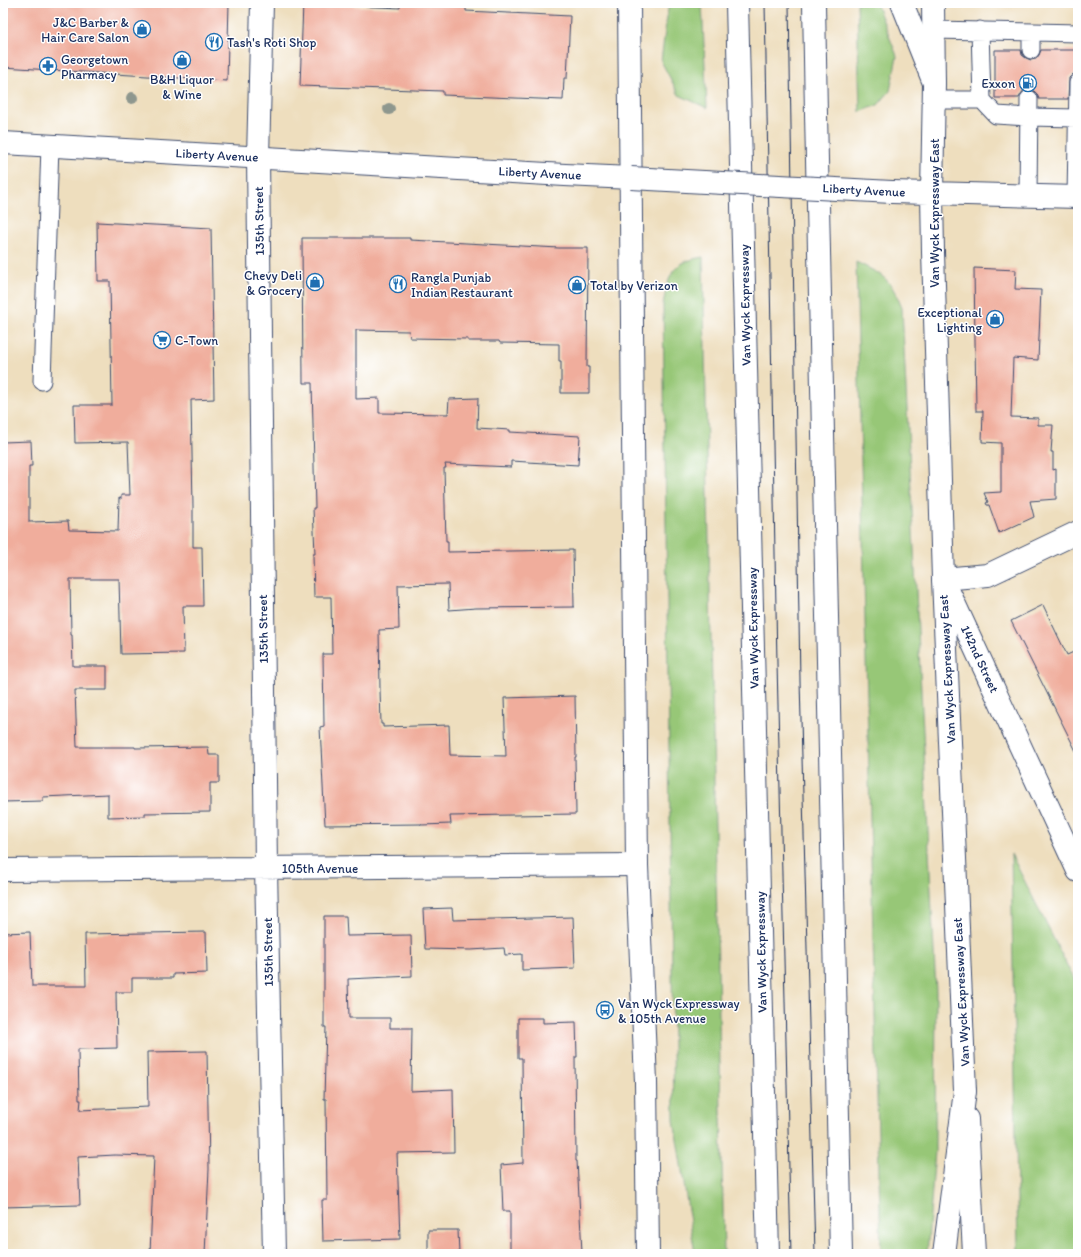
<svg xmlns="http://www.w3.org/2000/svg" width="1081" height="1257" viewBox="0 0 1081 1257" font-family="Itim,sans-serif">
<style>
.green{fill:#97c777;stroke:#597b6a}
.building{fill:#f0ad9c}
.lines{fill:none;stroke-linecap:round;stroke-linejoin:round}
.lane-casing{stroke:#3b496c;stroke-width:19}
.street-casing{stroke:#3b496c;stroke-width:24}
.secondary-casing{stroke:#3b496c;stroke-width:24}
.primary-casing{stroke:#3b496c;stroke-width:24}
.highway-casing{stroke:#3b496c;stroke-width:24}
.lane{stroke:#fff;stroke-width:17}
.street{stroke:#fff;stroke-width:22}
.secondary{stroke:#fff;stroke-width:22}
.primary{stroke:#fff;stroke-width:22}
.highway{stroke:#fff;stroke-width:22}
.tram{stroke:#1b2f5e;stroke-width:1}
.primary-bridge-casing{stroke:#3b496c;stroke-width:24;stroke-linecap:butt}
.primary-bridge{stroke:#fff;stroke-width:22}
.tree{fill:#8e978e}
.labels{text-anchor:middle;dominant-baseline:central;stroke-width:3;stroke-linejoin:round;paint-order:stroke}
.poi-label{font-size:13px;fill:#1b2f5e;stroke:#fff;text-anchor:start}
.street-label{font-size:13px;fill:#1b2f5e;stroke:#fff}
</style>
<rect width="100%" height="100%" fill="#fff"/>
<filter id="ink" filterUnits="userSpaceOnUse"><feTurbulence type="fractalNoise" baseFrequency=".025" numOctaves="2"/><feDisplacementMap in="SourceGraphic" scale="8" xChannelSelector="R" yChannelSelector="G"/><feConvolveMatrix kernelMatrix="1 2 1 2 8 2 1 2 1" color-interpolation-filters="sRGB"/></filter>
<filter id="wash" filterUnits="userSpaceOnUse"><feTurbulence type="fractalNoise" baseFrequency=".012" numOctaves="4" result="noise"/><feDisplacementMap in="SourceGraphic" scale="16" xChannelSelector="R" yChannelSelector="G"/><feGaussianBlur stdDeviation="0.9" result="paint"/><feColorMatrix in="noise" values="0 0 0 0 0 0 0 0 0 0 0 0 0 0 0 0 0 1.4 0 .05"/><feComposite in="paint" operator="in"/></filter>
<g filter="url(#wash)">
<rect width="100%" height="100%" fill="#eedebe"/>
<!-- green -->
<path class="green" d="M670 3H702L707 108 679 95 661 61 668 9Z
M857 3H876L897 56 890 91 878 105 860 112Z
M703 257 724 1254H695L674 1120 663 304C669 275 671 262 703 257Z
M856 262C885 276 890 278 902 308L936 992 935 1151 927 1254H881Z
M1011 854 1078 987V1254H1018Z"/>
<g id="blocks">
<!-- building -->
<path class="building" d="M3 3H229L227 81 3 67Z
M303 3H329V5L400 8V3H466V11L570 16 567 78H564L563 100 443 95V91L300 86Z
M995 50H1021L1022 55 1026 58 1031 60 1036 59 1039 55 1041 50H1078V73L1073 74 1069 78 1068 99H1039L1037 94 1034 91 1029 89 1024 90 1021 94 1019 98H995Z
M97 222 211 228 214 399 191 400 193 507V547H202L203 606H183L184 653 121 654 119 579H70L71 635H72L73 666H107V690H75L77 747H135V748L208 747 209 755H219V783H210V812L145 813V816L108 817V794L43 797V801L3 802V442L31 441 32 466H29V522L68 521 69 530 118 531 119 498 121 499V495H130L128 442 75 443 74 405H112L110 281H98Z
M302 238H410V240L559 248H588L587 367H589V393H561V361H559V344L500 343 499 341H468V339L410 338 409 331 356 330V399L379 398V413L448 414 449 399 478 398 477 428 510 430V432L580 436 578 465 511 461V467L445 464 446 468H444L446 541H448V552L573 550 574 607 476 608 449 610 448 584 398 585 399 629 379 630 380 689 381 724H383V727L449 725 450 755 506 756 504 698 575 696 576 757H575L576 814 450 816 451 824 421 825V824L325 825 320 727 324 726 323 654H332L331 597H314L313 554H315L313 508H315L312 383H303Z
M974 268 1016 270 1015 289 1041 290 1038 360 1013 358 1011 417 1038 418V425H1053L1051 452H1053V470L1056 469V499L1030 501 1034 517 999 533 989 505H987L986 503 988 502 984 493 1001 492V443L982 442 983 411H976Z
M1043 605 1067 655 1078 650V755L1011 621Z
M452 908 453 920 573 917 575 968 522 970V954L505 955 504 948 471 950 425 949 423 909Z
M324 916H346L347 936 411 935 412 976 348 979 349 1018H390V1028H412L411 1091 453 1089 454 1152 397 1153 400 1239 323 1241 322 1200H327L326 1099H324L326 1027H324Z
M30 932 32 986H86L85 934 206 932 207 973 173 974V978H132V992H116L117 1048 78 1049 79 1100H81L80 1110 148 1107 147 1052 207 1051 209 1169 205 1254H150L154 1156 115 1155 78 1157 80 1205 3 1207V933Z
M518 1018H543V1023L576 1022 577 1057H575L576 1161H577L582 1252H575V1254H510V1211H503L501 1165 523 1163 522 1058H518Z
M428 1230H458L459 1254H428Z"/>
</g>
</g>
<g filter="url(#ink)">
<use href="#blocks" fill-opacity="0" stroke="#3b496c" stroke-width="1"/>
<g class="lines">
<!-- lane casing -->
<g class="lane-casing">
<path id="lane" d="M933 30 1078 33
M980 30 982 100 996 115 1029 117 1076 118
M1031 50V32
M933 100H982
M1028 196 1029 99
M1076 197 1078 83
M42 381 50 146"/>
</g>
<!-- street casing -->
<g class="street-casing">
<path id="street" d="M262 3 258 157 266 868 274 1254
M1078 532 988 575 943 579 1078 871
M3 870 637 865"/>
</g>
<!-- secondary casing -->
<g class="secondary-casing">
<path id="secondary" d="M3 143 565 175 631 178
M646 1082 648 1254
M967 1119 974 1254"/>
</g>
<!-- primary casing -->
<g class="primary-casing">
<path id="primary" d="M629 3 637 865 646 1082
M933 3 934 83 932 194 933 252 943 579 965 1091
M892 192 1078 197"/>
</g>
<!-- highway casing -->
<g class="highway-casing">
<path id="highway" d="M737 3 768 1254
M814 3 816 114 841 1254
M902 3 934 83
M944 1254 965 1091"/>
</g>
<!-- lane -->
<use href="#lane" class="lane"/>
<!-- street -->
<use href="#street" class="street"/>
<!-- secondary -->
<use href="#secondary" class="secondary"/>
<!-- primary -->
<use href="#primary" class="primary"/>
<!-- highway -->
<use href="#highway" class="highway"/>
<!-- tram -->
<path class="tram" d="M765 3 777 663 791 1254
M789 3 800 681 815 1254"/>
<!-- primary-bridge casing -->
<g class="primary-bridge-casing">
<path id="primary-bridge" d="M631 178 892 192"/>
</g>
<!-- primary-bridge -->
<use href="#primary-bridge" class="primary-bridge"/>
</g>
<!-- trees -->
<g class="tree">
<circle cx="132" cy="98" r="6"/>
<circle cx="389" cy="109" r="6"/>
</g>
</g>
<!-- icons -->
<defs>
<g id="shop-ring" transform="scale(0.9)"><circle r="9.5" fill="#fff" stroke="#1f6fb2" stroke-width="1.5"/><path d="M-5-2.5h2.3a2.7 3.5 0 0 1 5.4 0H5L5.5 6h-11ZM-1.5-2.5h3a1.5 2.3 0 0 0-3 0Z" fill="#1f6fb2"/></g>
<g id="restaurant-ring" transform="scale(0.9)"><circle r="9.5" fill="#fff" stroke="#1f6fb2" stroke-width="1.5"/><path d="M-5-6h1v4h1v-4h1v4h1v-4h1v5L-1.5 .5V6h-2V.5L-5-1ZM5-6V6H3V1.5H1.5Q1.5-4 5-6Z" fill="#1f6fb2"/></g>
<g id="pharmacy-ring" transform="scale(0.9)"><circle r="9.5" fill="#fff" stroke="#1f6fb2" stroke-width="1.5"/><path d="M-2-6h4v4h4v4h-4v4h-4v-4h-4v-4h4Z" fill="#1f6fb2"/></g>
<g id="fuel-ring" transform="scale(0.9)"><circle r="9.5" fill="#fff" stroke="#1f6fb2" stroke-width="1.5"/><path d="M-5.5-6h7V0h2V4h1.3V-2.5L3-4.5l.8-.8L6-3V5H2.5V1h-1V6h-7ZM-4.2-4.7v3.2H.2V-4.7Z" fill="#1f6fb2"/></g>
<g id="supermarket-ring" transform="scale(0.9)"><circle r="9.5" fill="#fff" stroke="#1f6fb2" stroke-width="1.5"/><path d="M-6-5.5h2.5l.6 2H6L4.5 2H-2.5L-4.4-4H-6ZM-1.5 3.2a1.3 1.3 0 1 0 .1 0ZM3 3.2a1.3 1.3 0 1 0 .1 0Z" fill="#1f6fb2"/></g>
<g id="bus-ring" transform="scale(0.9)"><circle r="9.5" fill="#fff" stroke="#1f6fb2" stroke-width="1.5"/><path d="M-5-6H5V4H4V6H2V4H-2V6H-4V4H-5ZM-3.5-4V0h7V-4ZM-3.5 1.2v1.5H-2V1.2ZM2 1.2v1.5H3.5V1.2Z" fill="#1f6fb2"/></g>
</defs>
<g fill-rule="evenodd">
<use href="#shop-ring" x="142" y="29"/>
<use href="#restaurant-ring" x="214" y="42"/>
<use href="#shop-ring" x="182" y="60"/>
<use href="#pharmacy-ring" x="48" y="66"/>
<use href="#fuel-ring" x="1028" y="83"/>
<use href="#shop-ring" x="315" y="282"/>
<use href="#restaurant-ring" x="398" y="284"/>
<use href="#shop-ring" x="577" y="285"/>
<use href="#shop-ring" x="995" y="319"/>
<use href="#supermarket-ring" x="162" y="340"/>
<use href="#bus-ring" x="605" y="1010"/>
</g>
<g class="labels">
<!-- poi labels -->
<g class="poi-label">
<text x="129" y="22" text-anchor="end">J&amp;C Barber &amp;<tspan x="129" dy="15">Hair Care Salon</tspan></text>
<text x="227" y="42">Tash's Roti Shop</text>
<text x="61" y="59">Georgetown<tspan x="61" dy="15">Pharmacy</tspan></text>
<text x="182" y="79" text-anchor="middle">B&amp;H Liquor<tspan x="182" dy="15">&amp; Wine</tspan></text>
<text x="1015" y="83" text-anchor="end">Exxon</text>
<text x="302" y="275" text-anchor="end">Chevy Deli<tspan x="302" dy="15">&amp; Grocery</tspan></text>
<text x="411" y="277">Rangla Punjab<tspan x="411" dy="15">Indian Restaurant</tspan></text>
<text x="590" y="285">Total by Verizon</text>
<text x="982" y="312" text-anchor="end">Exceptional<tspan x="982" dy="15">Lighting</tspan></text>
<text x="175" y="340">C-Town</text>
<text x="618" y="1003">Van Wyck Expressway<tspan x="618" dy="15">&amp; 105th Avenue</tspan></text>
</g>
<!-- street labels -->
<g class="street-label">
<text transform="translate(217 155) rotate(3)">Liberty Avenue</text>
<text transform="translate(540 173) rotate(3)">Liberty Avenue</text>
<text transform="translate(864 190) rotate(3)">Liberty Avenue</text>
<text transform="translate(934 213) rotate(-90)">Van Wyck Expressway East</text>
<text transform="translate(259 221) rotate(-91)">135th Street</text>
<text transform="translate(745 305) rotate(-91)">Van Wyck Expressway</text>
<text transform="translate(753 628) rotate(-91)">Van Wyck Expressway</text>
<text transform="translate(263 629) rotate(-91)">135th Street</text>
<text transform="translate(980 659) rotate(65)">142nd Street</text>
<text transform="translate(947 669) rotate(-93)">Van Wyck Expressway East</text>
<text x="320" y="868">105th Avenue</text>
<text transform="translate(268 952) rotate(-91)">135th Street</text>
<text transform="translate(761 952) rotate(-91)">Van Wyck Expressway</text>
<text transform="translate(961 992) rotate(-93)">Van Wyck Expressway East</text>
</g>
</g>
<!-- margin -->
<rect width="1081" height="1257" fill="none" stroke="#fff" stroke-width="16"/>
</svg>
